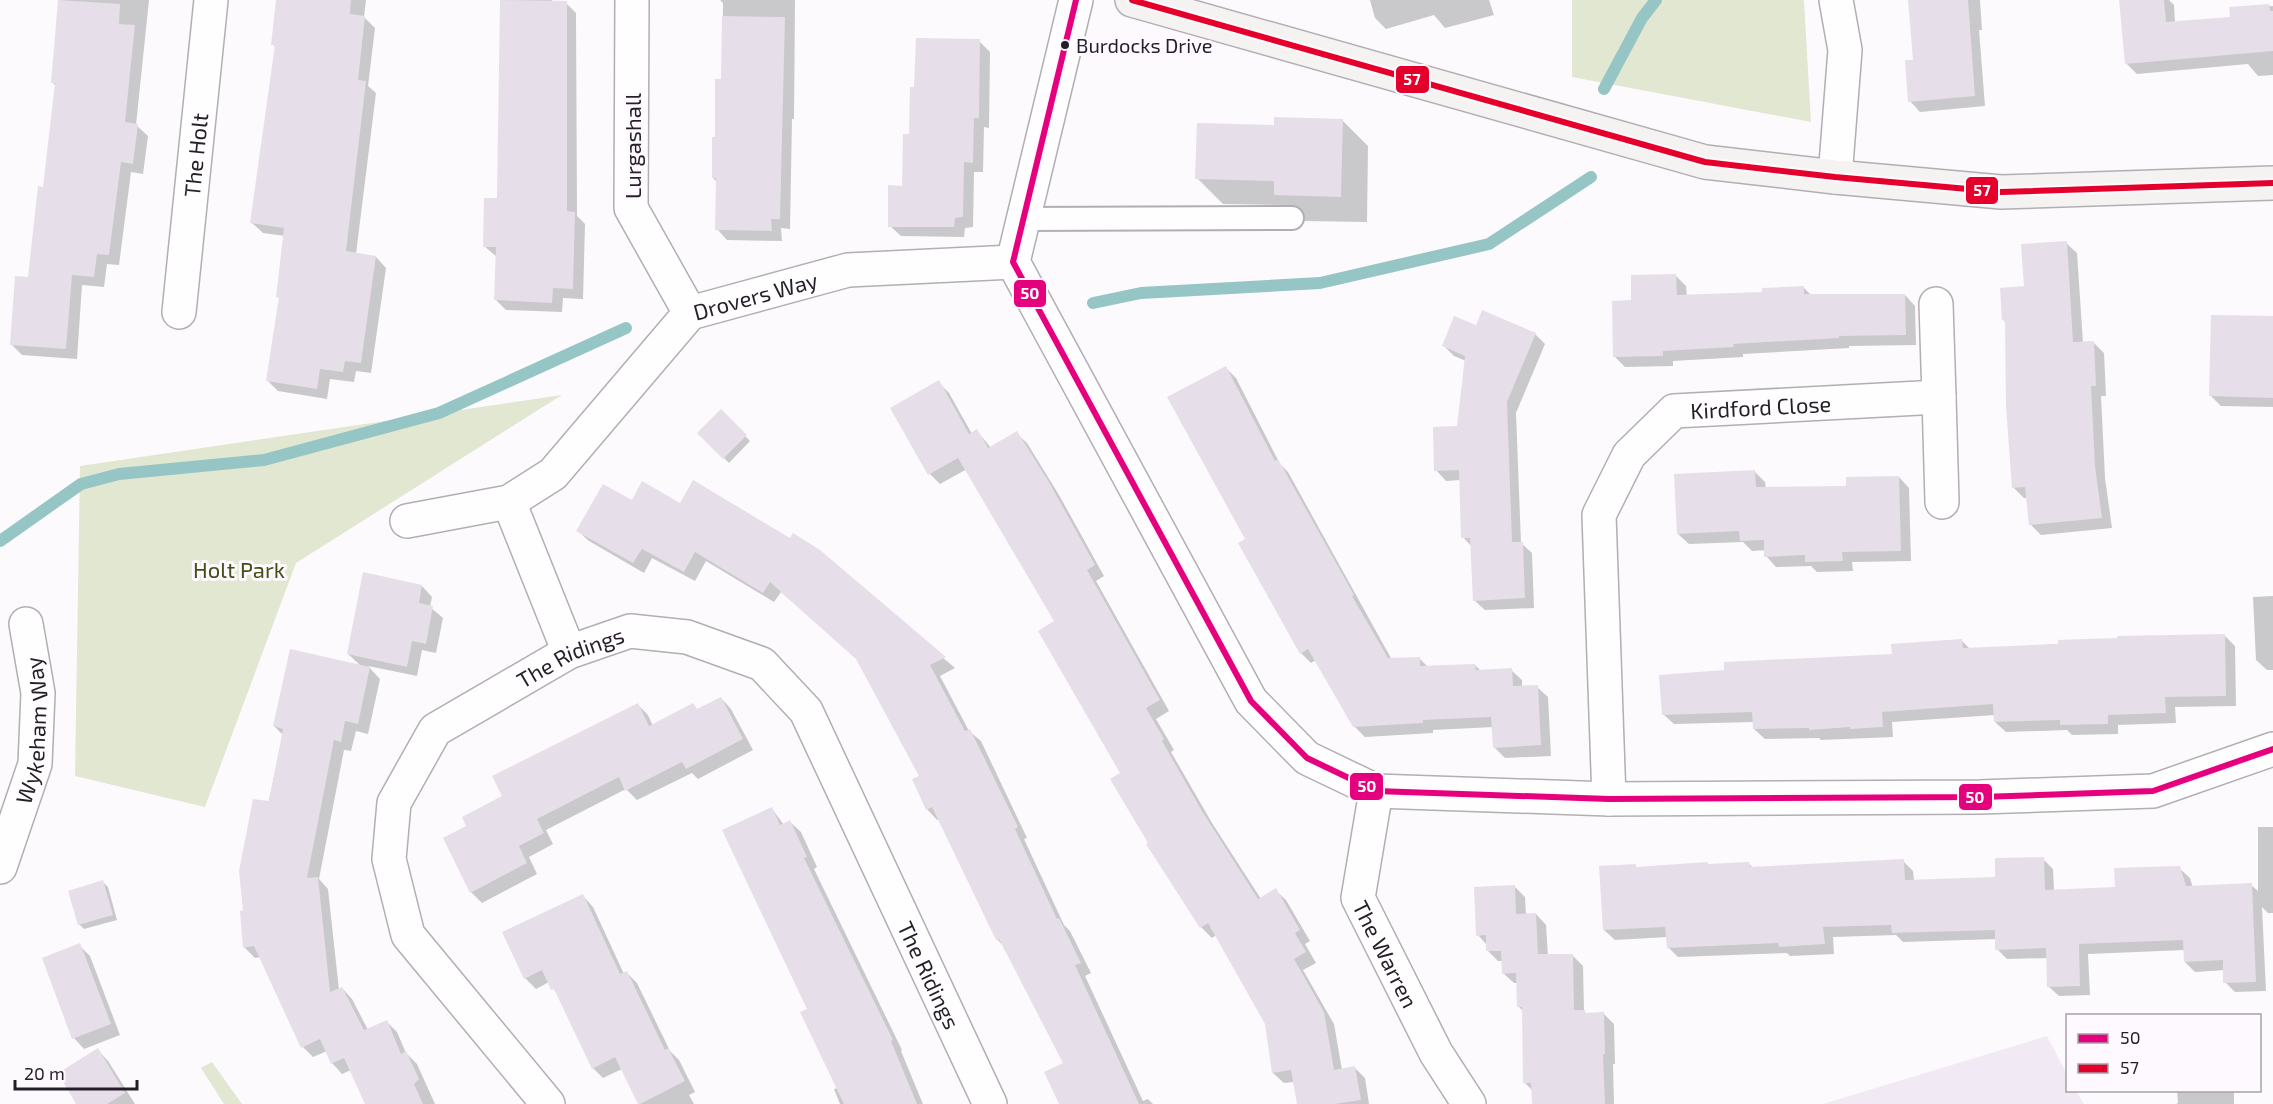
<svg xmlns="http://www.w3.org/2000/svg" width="2273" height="1104" viewBox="0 0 2273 1104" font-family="'Exo 2',sans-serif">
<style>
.built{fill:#f1eaf4}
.green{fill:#e2e7d2}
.shadow{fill:#0003}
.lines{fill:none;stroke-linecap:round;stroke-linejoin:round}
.stream{stroke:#96c5c5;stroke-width:12}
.building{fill:#e6dee9}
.lane-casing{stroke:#b2aeb4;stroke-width:26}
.street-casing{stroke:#b2aeb4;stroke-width:36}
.secondary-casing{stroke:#b2aeb4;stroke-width:36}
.lane{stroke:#fffeff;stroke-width:22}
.street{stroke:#fffeff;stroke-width:33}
.secondary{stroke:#f5f2f2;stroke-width:33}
.bus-1-casing{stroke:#fdf9fe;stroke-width:10}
.bus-2-casing{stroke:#fdf9fe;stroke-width:10}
.bus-1{stroke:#e5007d;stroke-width:6}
.bus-2{stroke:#e4002b;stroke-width:6}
.bus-dot{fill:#251e28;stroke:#fdf9fe;stroke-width:2}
.labels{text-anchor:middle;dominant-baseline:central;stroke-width:6;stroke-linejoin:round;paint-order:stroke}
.bus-label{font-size:20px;fill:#251e28;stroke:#fdf9fe;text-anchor:start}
.street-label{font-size:22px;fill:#251e28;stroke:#fdf9fe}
.park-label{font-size:22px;fill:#444f17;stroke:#fdf9fe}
.line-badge{stroke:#fdf9fe;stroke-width:2}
.badge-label{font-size:16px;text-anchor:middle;font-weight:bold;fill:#fff}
</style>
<rect width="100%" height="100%" fill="#fcfafd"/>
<!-- built -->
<path class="built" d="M2047 1036 2067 1074 2068 1090 2076 1091 2084 1104H1823Z"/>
<!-- green -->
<path class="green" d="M1572 0H1804L1811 122 1572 77Z
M562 395 296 563 205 807 75 776 80 466Z
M212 1062 242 1104H224L201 1068Z"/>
<!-- shadow -->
<path class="shadow" d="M60 0H149L136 125 148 136 143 174 131 172 119 265 107 264 104 287 82 285 77 359 22 355 12 345 29 279 44 188 56 86 52 82Z
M278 0H366L364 17 375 28 368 86 376 93 356 254 376 257 386 268 371 373 356 371 354 382 330 379 327 399 278 391 267 380 280 299 277 296 285 236 263 233 252 223 276 48 273 44Z
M501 0H552V3H566L576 13 577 216 585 224 583 299 563 298 562 312 506 310 495 299 497 257 484 246 499 200Z
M720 0H795L794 119H792L790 229 781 228 782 241 727 240 717 229V182L713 178 722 81 723 3Z
M1370 0H1489L1494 15 1445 28 1434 15 1386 29 1375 18Z
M1910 0H1980L1982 30H1979L1985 106 1920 112 1910 101 1914 61Z
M2120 0H2169L2174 5 2175 23 2232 18 2231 8 2273 6V75L2258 76 2248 64 2137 74 2126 63Z
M979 41 990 52 989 128 984 127 983 172H974L973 227 965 228 964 237 901 236 890 226 903 187 916 89Z
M1342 120 1368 146 1367 222 1301 221 1286 205 1223 204 1197 178 1275 126Z
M2066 243 2077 253 2083 343H2094L2104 353 2106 396H2101L2105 478 2112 528 2041 535 2030 524 2027 498H2024L2013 487 2006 323 2003 319 2025 287Z
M1676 276 1686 286 1687 297 1763 293 1804 288 1812 296 1905 295 1915 306 1916 345 1849 346V348L1743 354V357L1673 361V366L1625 367 1614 356 1633 302Z
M2273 318V407L2221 406 2210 395Z
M1477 326 1535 334 1545 344 1516 413 1521 543 1532 553 1534 608 1485 610 1474 600 1472 547 1463 537 1461 480 1446 481 1436 470 1458 427 1466 361 1454 356 1444 346Z
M1226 368 1236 378 1280 464 1288 472 1392 660 1419 658 1428 667 1475 665 1481 671 1511 670 1522 680V687H1537L1548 697 1551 756 1505 758 1495 748 1494 727 1433 730V733L1365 737 1354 726 1316 660 1311 663 1301 653 1247 540Z
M938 382 949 393 972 434 977 431 991 448 1016 433 1027 443 1059 495 1104 576 1096 581 1169 711 1156 719 1174 750 1171 752 1212 823 1261 899 1275 890 1286 900 1310 941 1305 944 1316 963 1303 970 1334 1024 1342 1070 1355 1068 1365 1078 1369 1104H1298L1294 1082 1284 1083 1273 1073 1266 1024 1216 935 1212 938 1201 927 1148 844 1150 843 1122 773 1056 622 967 469 940 484 930 474Z
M721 411 750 441 729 463 699 433Z
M1755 472 1765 482 1766 489 1848 487 1899 477 1909 488 1911 561 1852 562 1853 571 1817 572 1811 566 1776 567 1766 556V550L1752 551 1743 542 1689 544 1678 534Z
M632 502 681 505 791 540 819 552 955 668 940 676 969 731 981 741 1027 838 1024 839 1064 925 1070 931 1091 973 1085 976 1143 1101 1148 1099 1153 1104H1061L1066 1064 1005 948 997 939 940 819 937 820 927 809 921 777 859 661 781 592 774 602 706 561 695 581 652 558 644 573 589 541 578 531Z
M422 586 432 597 430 607 443 618 436 653 422 650 417 676 368 666 380 679 368 734 356 731 351 751 344 750 319 879 328 889 339 990 342 988 352 999 368 1030 387 1022 397 1032 406 1053 417 1064 435 1104H366L351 1070 342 1074 332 1063 327 1051 313 1057 303 1047 261 957 255 958 244 947 245 912 283 735 274 726 361 666 348 654Z
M2273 596V670H2267L2256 660 2253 597Z
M2224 635 2235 646 2236 706 2175 707 2176 723 2118 725V734L2072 735 2067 730 2006 732 1995 722V715L1892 722 1893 737 1821 740 1819 738 1765 739 1754 729V722L1674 724 1663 714 1894 655 1962 641 1970 649Z
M721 698 731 709 753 750 698 779 692 773 637 800 626 789 546 830 553 844 529 857 537 874 482 903 471 892 445 839 468 827 504 797 637 704 648 715 653 726 693 705 698 710Z
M772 809 784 825 790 822 801 832 817 867 814 869 902 1050 901 1051 923 1104H840L834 1089 838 1088 809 1010Z
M2258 827H2273V913H2268L2262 907 2266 991 2235 992 2225 982V970L2195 972 2185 962V950L2088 954 2090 995 2059 996 2048 986V958L2007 959 1997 949V939L1903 942 1896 935 1833 937 1834 954 1790 956 1787 953 1678 957 1668 947 1667 937 1615 940 1604 930 1635 866 1638 868 1749 864 1753 868 1903 861 1913 871 1914 881 1997 878 2043 859 2053 869 2054 891 2116 888 2179 868 2190 878 2193 888 2251 885 2258 891Z
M103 882 108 887 117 920 84 929 79 924Z
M1514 886 1525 897 1526 915 1536 914 1546 925 1548 956 1572 955 1583 966 1584 1011 1587 1014H1604L1614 1024 1615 1064H1613L1614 1104H1533V1091L1524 1082 1523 1011 1518 1006V983H1514L1503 973V961H1498L1488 951 1487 945 1478 935Z
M583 896 593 907 624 974 627 973 637 983 670 1051 679 1060 695 1092 689 1095 694 1104H639L622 1069 603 1078 593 1068 558 995 549 982 536 989 525 978Z
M79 945 90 956 120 1035 84 1049 74 1038Z
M98 1050 108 1061 135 1104H77Z
M2177 1090H2234V1104H2176L2178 1103Z"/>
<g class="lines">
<!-- stream -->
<path class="stream" d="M1604 89 1642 18 1656 0
M1093 303 1141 293 1320 283 1489 244 1591 177
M0 541 81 484 119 474 264 460 439 413 626 328"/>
</g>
<!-- building -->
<path class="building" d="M58 0 120 4 119 24 135 25 125 122 138 124 133 164 121 162 109 255 97 254 94 277 72 275 66 349 10 345 15 276 28 277 38 186 43 187 55 83H51Z
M276 0H351L350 14 365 16 358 80 366 81 346 251 376 256 361 363 345 361 343 372 320 369 317 389 266 381 279 297H276L284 228 250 223 275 45H271Z
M500 0 567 1V211L575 212 573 289 553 288 552 303 494 300 496 247H483L484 198H497Z
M1908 0H1968L1975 96 1908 102 1905 60H1913Z
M2119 0H2164L2166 22 2230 17 2229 7 2269 4 2270 11H2273V51L2125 64Z
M722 16 785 17 780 219H771L772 231 715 230 716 178H712V137H715V79H721Z
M916 38 980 39 979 118H974L973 163 964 162 963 217 955 218 954 227H888V185L902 186 903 134H909L910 87H914Z
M1274 117 1343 119 1341 197 1274 195V181L1195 179 1197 123 1274 125Z
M2067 241 2073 342 2094 341 2096 386H2091L2095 466 2102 518 2029 525 2025 487 2012 488 2006 406 2005 320H2002L2000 288 2024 286 2021 244Z
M1676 274 1677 295 1762 292V288L1804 286V294H1905L1906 335 1839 336V338L1733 344 1734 347 1663 351V356L1613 357 1612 301 1631 300V275Z
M1482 310 1536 333 1507 402 1512 542H1523L1525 598 1473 601 1470 538H1461L1459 470 1434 471 1433 427 1457 426 1465 356 1442 346 1454 316 1476 325Z
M2211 315 2273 316V398L2209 396Z
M1226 366 1275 461 1278 459 1354 595 1352 596 1388 658 1420 657V666L1475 664 1476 670 1512 668 1513 686 1538 685 1541 745 1493 748 1491 717 1423 720V723L1353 727 1308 649 1300 654 1238 543 1245 539 1167 397Z
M939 380 969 434 977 429 988 448 1017 431 1049 482 1095 565 1087 570 1160 700 1146 708 1164 739 1162 741 1202 811 1258 899 1276 888 1300 930 1295 933 1306 952 1294 959 1324 1012 1334 1070 1355 1066 1361 1100 1335 1104H1297L1291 1070 1272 1073 1265 1024 1208 923 1200 928 1146 844 1148 843 1110 779 1120 773 1038 631 1054 621 958 458 928 475 890 408Z
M721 409 747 435 723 459 697 433Z
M1755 470 1756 487 1846 486V477L1899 476 1901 551 1842 552 1843 561 1805 562V555L1764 557V540L1740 541 1739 531 1677 534 1674 474Z
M693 480 790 538 793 533 820 550 946 657 930 665 965 731 970 729 1018 827 1015 829 1057 919 1059 918 1081 963 1075 965 1139 1104H1059L1044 1072 1063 1063 999 939 996 940 932 807 926 810 912 779 919 776 856 659 770 582 763 593 695 552 684 572 642 549 633 563 576 531 603 484 632 500 642 481 680 503Z
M363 572 422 585 419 603 433 606 426 644 412 641 407 667 347 654Z
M2225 634 2226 696 2165 697 2166 713 2108 715V724L2060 725V720L1994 722 1993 704 1882 712 1883 727 1850 729V727L1809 730V728L1753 729 1752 712 1662 715 1659 675 1724 670V662L1892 654 1891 644 1962 639 1963 648 2058 644V640L2117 638V636Z
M290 649 370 667 358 724 345 721 341 742 334 740 307 878 318 877 330 992 342 987 364 1030 387 1020 401 1054 406 1051 419 1079 414 1084 423 1104H365L344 1058 331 1064 320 1039 301 1048 254 946 243 948 240 911 243 910 239 871 253 799 269 801 283 729 273 726Z
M721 697 743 739 686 769 682 762 625 791 619 777 537 819 544 833 519 846 527 863 470 893 443 838 466 826 462 817 502 796 492 776 638 703 649 726 693 703 697 709Z
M772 807 780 825 790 820 807 857 804 858 893 1040 891 1041 917 1104H844L800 1012 807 1009 722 830Z
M2044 857 2045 890 2115 887 2114 868 2180 866 2186 886 2252 883 2256 982 2223 983V960L2184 962 2183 940 2079 944 2080 986 2047 987 2046 948 1995 950V930L1892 933 1891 925 1823 927 1825 944 1779 947 1778 943 1667 948 1665 927 1603 930 1599 866 1636 864V867L1708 862V864L1749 862 1750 867 1904 859 1905 880 1995 877V858Z
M103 880 113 915 78 925 68 891Z
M1515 885 1516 914 1536 913 1538 954H1573L1574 1010H1585V1013L1604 1012 1605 1054H1603L1605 1104H1532L1531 1083H1523L1522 1007H1517L1516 973 1502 974 1501 951H1486V935L1476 936 1474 887Z
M583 894 620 974 627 971 665 1050 668 1048 685 1081 640 1104H638L615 1057 592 1069 554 989 551 990 542 970 524 979 502 932Z
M80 943 111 1024 72 1039 42 958Z
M98 1048 125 1093 107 1104H76L58 1073Z"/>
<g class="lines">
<!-- lane casing -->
<g class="lane-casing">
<path id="lane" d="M1022 219 1292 218"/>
</g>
<!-- street casing -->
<g class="street-casing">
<g id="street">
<path d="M632 0 631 208 690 313"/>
<path d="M1076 0 1013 262 1251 701 1307 758 1376 791 1609 799 1980 797 2153 791 2273 749"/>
<path d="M1835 177 1845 50 1836 0"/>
<path d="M1936 304 1939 397"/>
<path id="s1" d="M179 312 211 0"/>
<path d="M509 502 569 652"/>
<path id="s2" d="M407 521 509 502 553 474 690 313 848 270 1013 262"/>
<path id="s3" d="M1376 791 1358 898 1436 1053 1469 1104"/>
<path id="s4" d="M1609 799 1599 515 1629 455 1674 411 1939 397 1942 502"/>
<path id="s5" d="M0 867 35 764 38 693 26 624"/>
<path id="s6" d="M548 1104 408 935 389 859 394 803 435 730 569 652 630 631 687 637 762 664 806 711 990 1104"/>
</g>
</g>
<!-- secondary casing -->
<g class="secondary-casing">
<path id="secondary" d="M1132 0 1705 162 1835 177 2001 192 2273 183"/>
</g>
<!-- lane -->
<use href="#lane" class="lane"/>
<!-- street -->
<use href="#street" class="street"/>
<!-- secondary -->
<use href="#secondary" class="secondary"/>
<!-- bus-1 casing -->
<g class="bus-1-casing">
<path id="bus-1" d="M1076 0 1013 262 1251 701 1307 758 1376 791 1609 799 1980 797 2153 791 2273 749"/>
</g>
<!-- bus-2 casing -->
<g class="bus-2-casing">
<path id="bus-2" d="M1132 0 1705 162 1835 177 2001 192 2273 183"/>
</g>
<!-- bus-1 -->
<use href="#bus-1" class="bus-1"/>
<!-- bus-2 -->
<use href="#bus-2" class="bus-2"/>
</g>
<!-- markers -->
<circle class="bus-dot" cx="1065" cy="45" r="5"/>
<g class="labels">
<!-- bus labels -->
<g class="bus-label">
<text x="1076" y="45">Burdocks Drive</text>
</g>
<!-- street labels -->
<g class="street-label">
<text transform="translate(632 146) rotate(-90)">Lurgashall</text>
<text stroke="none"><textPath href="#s1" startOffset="158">The Holt</textPath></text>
<text stroke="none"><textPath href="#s2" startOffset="435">Drovers Way</textPath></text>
<text stroke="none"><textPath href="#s4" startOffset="501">Kirdford Close</textPath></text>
<text stroke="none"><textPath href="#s6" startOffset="592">The Ridings</textPath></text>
<text stroke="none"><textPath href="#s5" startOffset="142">Wykeham Way</textPath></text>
<text stroke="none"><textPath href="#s3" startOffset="171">The Warren</textPath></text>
<text stroke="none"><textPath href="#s6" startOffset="1150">The Ridings</textPath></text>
</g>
<!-- park labels -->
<g class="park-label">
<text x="239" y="569">Holt Park</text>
</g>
</g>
<g class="line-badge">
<rect x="1395" y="65" width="35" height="29" rx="6" fill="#e4002b"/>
<rect x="1965" y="176" width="34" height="29" rx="6" fill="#e4002b"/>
<rect x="1013" y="279" width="34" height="29" rx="6" fill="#e5007d"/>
<rect x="1349" y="772" width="35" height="29" rx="6" fill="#e5007d"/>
<rect x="1958" y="783" width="35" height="28" rx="6" fill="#e5007d"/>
</g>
<g class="badge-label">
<text x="1412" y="85">57</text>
<text x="1982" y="196">57</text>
<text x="1030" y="299">50</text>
<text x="1367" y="792">50</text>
<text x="1975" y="803">50</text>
</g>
<!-- legend -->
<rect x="2066" y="1014" width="195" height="78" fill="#fdf9fe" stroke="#a7a1a8" stroke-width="1.5"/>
<rect x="2078" y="1034" width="30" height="9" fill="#e5007d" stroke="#a7a1a8" stroke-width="1.5"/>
<text x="2120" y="1044" font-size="18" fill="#251e28">50</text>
<rect x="2078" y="1064" width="30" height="9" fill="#e4002b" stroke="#a7a1a8" stroke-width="1.5"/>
<text x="2120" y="1074" font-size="18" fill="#251e28">57</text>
<!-- scale -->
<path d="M15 1080v9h122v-9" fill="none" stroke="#251e28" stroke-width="3"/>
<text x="24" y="1080" font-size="18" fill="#251e28" stroke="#fdf9fe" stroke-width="4.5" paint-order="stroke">20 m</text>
</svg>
